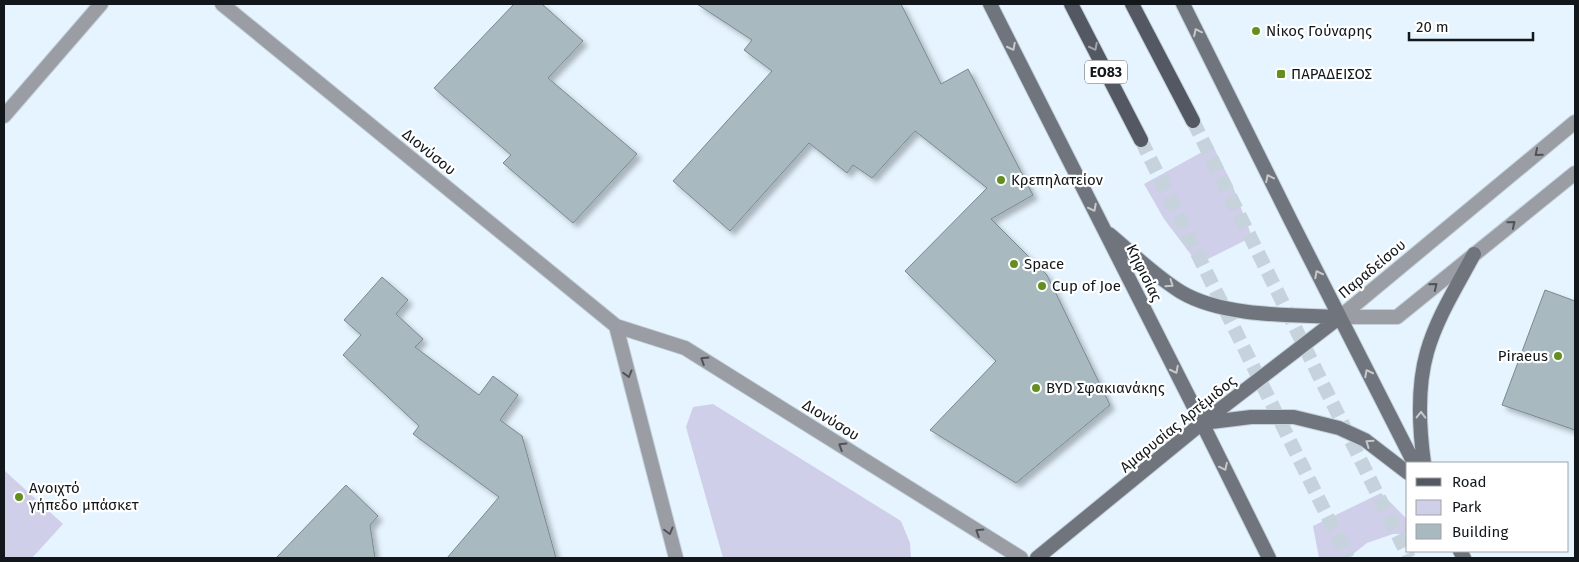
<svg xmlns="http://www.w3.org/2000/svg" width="1579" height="562" viewBox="0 0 1579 562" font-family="'Fira Sans',sans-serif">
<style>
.green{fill:#d0cfe9}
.building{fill:#a8b9bf;stroke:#798a8f;filter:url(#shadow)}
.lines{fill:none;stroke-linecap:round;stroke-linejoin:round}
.primary-tunnel{stroke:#c6d3dd;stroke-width:14;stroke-dasharray:14 7;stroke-linecap:butt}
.minor-casing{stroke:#c4d1db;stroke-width:16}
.tertiary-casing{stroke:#c4d1db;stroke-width:16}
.secondary-casing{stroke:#c4d1db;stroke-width:16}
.primary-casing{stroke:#c4d1db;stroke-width:16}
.minor{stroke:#9a9da3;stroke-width:14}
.tertiary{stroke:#9a9da3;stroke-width:14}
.secondary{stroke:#70757d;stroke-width:14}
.primary{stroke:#535862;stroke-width:14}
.oneway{stroke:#c6c8cb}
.oneway2{stroke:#a0a3a9}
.oneway3{stroke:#4f5358}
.poi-dot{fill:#648f20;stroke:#fff;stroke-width:2}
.labels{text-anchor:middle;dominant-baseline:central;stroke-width:4.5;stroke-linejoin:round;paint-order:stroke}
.shield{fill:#fff;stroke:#595d5f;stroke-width:1}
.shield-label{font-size:14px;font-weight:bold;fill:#12171b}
.poi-label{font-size:15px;fill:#12171b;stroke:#fff;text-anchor:start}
.street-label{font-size:15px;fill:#12171b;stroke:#fff}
</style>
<defs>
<filter id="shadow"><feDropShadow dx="4.5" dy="4.5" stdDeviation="2.5" flood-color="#0004"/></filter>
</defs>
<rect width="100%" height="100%" fill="#e6f4ff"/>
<!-- green -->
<path class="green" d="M1213 146 1232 184 1252 237 1198 264 1164 219 1144 184Z
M713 404 901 521 910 543 911 558H723L686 427 693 407Z
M4 470 63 524 32 558H4Z
M1381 493 1408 520V534H1393L1367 543 1348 558H1319L1313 526Z"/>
<!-- building -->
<path class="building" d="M514 4H542L583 41 548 78 637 154 573 223 503 163 511 155 434 88Z
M697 4H901L941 84 968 69 1033 195 991 219 1047 275 1110 405 1016 483 930 430 996 361 905 271 987 188 915 131 872 178 853 165 847 173 809 143 730 231 673 181 772 71 744 50 752 40Z
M382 277 408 300 396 314 423 339 415 347 479 395 493 376 518 395 500 420 522 436 556 558H447L499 497 413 434 419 426 343 355 361 335 344 320Z
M1545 290 1575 301V430L1502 405Z
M346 485 378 516 370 525 375 558H276Z"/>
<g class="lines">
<!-- primary-tunnel -->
<path class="primary-tunnel" d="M1193 121 1409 558
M1141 140 1348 558"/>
<!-- minor casing -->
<g class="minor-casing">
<path id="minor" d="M222 4 616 326 685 348 1021 558
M4 116 101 4
M616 326 676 558"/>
</g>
<!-- tertiary casing -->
<g class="tertiary-casing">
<path id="tertiary" d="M1340 317 1575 122
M1340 317H1397L1575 173"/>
</g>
<!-- secondary casing -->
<g class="secondary-casing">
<path id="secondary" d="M990 4 1202 423 1269 558
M1183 4 1291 221 1414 463
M1109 234C1133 254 1155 276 1181 292 1223 317 1292 315 1340 317
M1203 423 1251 417H1294L1339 428 1365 440 1408 473
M1424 463C1419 427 1417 387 1427 352 1437 317 1457 286 1474 254
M1460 551 1464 558
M1037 558 1202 423 1340 317"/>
</g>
<!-- primary casing -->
<g class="primary-casing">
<path id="primary" d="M1071 4 1141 140
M1132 4 1193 121"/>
</g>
<!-- minor -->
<use href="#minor" class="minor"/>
<!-- tertiary -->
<use href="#tertiary" class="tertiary"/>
<!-- secondary -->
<use href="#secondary" class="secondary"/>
<!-- primary -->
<use href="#primary" class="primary"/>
</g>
<!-- one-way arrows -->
<defs><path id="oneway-chevron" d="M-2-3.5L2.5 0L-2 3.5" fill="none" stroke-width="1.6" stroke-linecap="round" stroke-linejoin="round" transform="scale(1.25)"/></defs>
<g class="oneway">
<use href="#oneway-chevron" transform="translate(1197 32) rotate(-116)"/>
<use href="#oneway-chevron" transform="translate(1012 47) rotate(63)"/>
<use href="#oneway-chevron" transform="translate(1269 178) rotate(-116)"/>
<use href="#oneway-chevron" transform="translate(1093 208) rotate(63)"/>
<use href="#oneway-chevron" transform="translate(1318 274) rotate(-117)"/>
<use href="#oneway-chevron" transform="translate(1170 284) rotate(35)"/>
<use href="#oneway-chevron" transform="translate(1175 370) rotate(63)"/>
<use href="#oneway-chevron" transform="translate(1368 373) rotate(-117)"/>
<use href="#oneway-chevron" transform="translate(1421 415) rotate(-89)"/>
<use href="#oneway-chevron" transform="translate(1369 443) rotate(-145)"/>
<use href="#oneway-chevron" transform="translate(1224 467) rotate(64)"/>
</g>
<use class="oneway2" href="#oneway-chevron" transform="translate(1094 47) rotate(63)"/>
<g class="oneway3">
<use href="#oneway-chevron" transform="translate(1538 153) rotate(140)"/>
<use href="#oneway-chevron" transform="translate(1512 224) rotate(-39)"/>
<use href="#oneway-chevron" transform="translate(1434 286) rotate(-39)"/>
<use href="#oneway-chevron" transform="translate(704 360) rotate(-148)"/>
<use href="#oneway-chevron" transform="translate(628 374) rotate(75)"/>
<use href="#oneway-chevron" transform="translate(842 446) rotate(-148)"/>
<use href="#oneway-chevron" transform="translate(669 531) rotate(75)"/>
<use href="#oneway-chevron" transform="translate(979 532) rotate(-148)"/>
</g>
<!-- markers -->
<g class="poi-dot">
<circle cx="1256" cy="31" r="5"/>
<rect x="1276" y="69" width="10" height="10" rx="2.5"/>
<circle cx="1001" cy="180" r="5"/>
<circle cx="1014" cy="264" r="5"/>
<circle cx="1042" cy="286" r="5"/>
<circle cx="1558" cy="356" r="5"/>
<circle cx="1036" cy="388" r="5"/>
<circle cx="19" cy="497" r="5"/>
</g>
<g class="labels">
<!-- shield labels -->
<rect class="shield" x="1085" y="60.5" width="42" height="23" rx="4"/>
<g class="shield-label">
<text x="1106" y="72">ΕΟ83</text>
</g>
<!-- poi labels -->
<g class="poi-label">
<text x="1266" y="31">Νίκος Γούναρης</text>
<text x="1291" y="74">ΠΑΡΑΔΕΙΣΟΣ</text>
<text x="1011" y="180">Κρεπηλατείον</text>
<text x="1024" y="264">Space</text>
<text x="1052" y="286">Cup of Joe</text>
<text x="1548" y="356" text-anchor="end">Piraeus</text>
<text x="1046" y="388">BYD Σφακιανάκης</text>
<text x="29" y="488">Ανοιχτό<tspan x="29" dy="17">γήπεδο μπάσκετ</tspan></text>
</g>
<!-- street labels -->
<g class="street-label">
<text transform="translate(429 152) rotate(39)">Διονύσου</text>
<text transform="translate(1372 269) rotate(-40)">Παραδείσου</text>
<text transform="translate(1144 273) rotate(64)">Κηφισίας</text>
<text transform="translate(831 420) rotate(32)">Διονύσου</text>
<text transform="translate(1178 424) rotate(-39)">Αμαρυσίας Αρτέμιδος</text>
</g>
</g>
<!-- border -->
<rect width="1579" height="562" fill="none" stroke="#12171b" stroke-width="10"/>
<!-- legend -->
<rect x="1406" y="462" width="162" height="90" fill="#ffffff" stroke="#a0a2a4"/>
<rect x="1416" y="478" width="25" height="8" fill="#535862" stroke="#a0a2a4"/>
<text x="1452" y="487" font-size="15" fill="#12171b">Road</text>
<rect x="1416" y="500" width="25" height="15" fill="#d0cfe9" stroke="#a0a2a4"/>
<text x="1452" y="512" font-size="15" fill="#12171b">Park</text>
<rect x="1416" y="524" width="25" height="15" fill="#a8b9bf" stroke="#a0a2a4"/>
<text x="1452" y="537" font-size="15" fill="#12171b">Building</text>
<!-- scale -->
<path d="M1409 32v8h124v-8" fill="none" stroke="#12171b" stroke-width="2.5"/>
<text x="1416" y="32" font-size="15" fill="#12171b" stroke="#ffffff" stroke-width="4" paint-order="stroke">20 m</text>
</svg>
